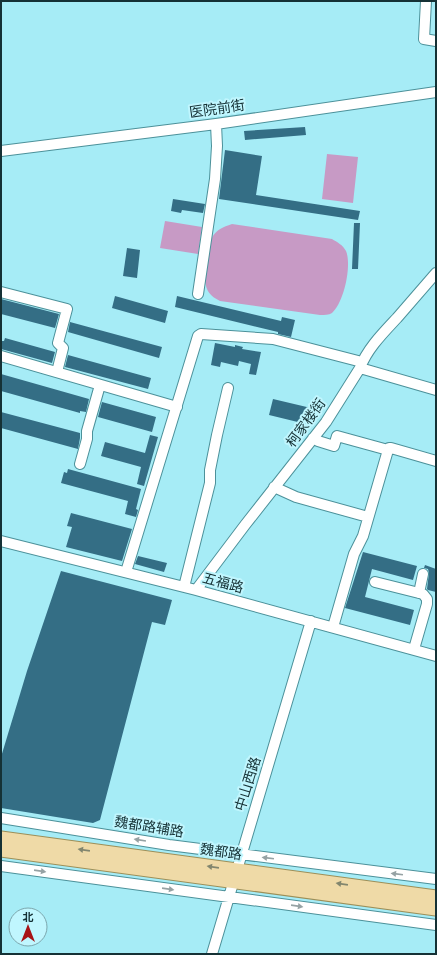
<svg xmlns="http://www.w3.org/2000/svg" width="437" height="955" viewBox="0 0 437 955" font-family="'Zilla Slab','Noto Sans SC',serif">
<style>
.green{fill:#c79ac5}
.building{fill:#346e85}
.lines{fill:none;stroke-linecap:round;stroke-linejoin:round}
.minor-casing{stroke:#4c919a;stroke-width:12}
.major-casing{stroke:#9c8f59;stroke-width:15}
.minor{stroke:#fff;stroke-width:10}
.major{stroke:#efdaa7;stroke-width:13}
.oneway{fill:#96a2a4}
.oneway2{fill:#82866e}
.labels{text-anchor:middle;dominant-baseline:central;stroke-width:4;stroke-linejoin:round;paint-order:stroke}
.street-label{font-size:14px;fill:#153135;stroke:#c0f6fe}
</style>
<rect width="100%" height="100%" fill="#a6ecf6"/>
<!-- green -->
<path class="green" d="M327 154 358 157 353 203 322 199Z
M165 221 202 227 198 254 160 248Z
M232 224 332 239C337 242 343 245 346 251 352 265 344 303 332 313 329 315 324 315 320 315L220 301C210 296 206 291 205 280 206 272 207 263 208 254 211 236 213 230 232 224Z"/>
<!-- building -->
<path class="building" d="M305 127 306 135 245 140 244 131Z
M225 150 262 156 256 195 360 211 358 220 219 199Z
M173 199 205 204 203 213 182 210 181 213 171 211Z
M354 223H360L358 269H352Z
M127 248 140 250 137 278 123 276Z
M115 296 168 311 165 323 112 308Z
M177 296 281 321 282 317 295 320 291 337 278 334V332L175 307Z
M1 299 59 314 55 328 1 314Z
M70 322 162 347 159 358 68 332Z
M5 338 55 352 52 363 1 349 2 341H4Z
M215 343 235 347V345L243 347 242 349 261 352 256 375 249 374 251 364 239 361 238 366 221 362 220 367 211 365Z
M68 355 151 378 148 389 65 367Z
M1 374 89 399 86 412 80 411V413L1 391Z
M273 399 311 408 306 424 269 415Z
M102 402 156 417 152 432 98 417Z
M1 412 80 433V438L78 449 1 428Z
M150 435 158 437 144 486 137 484 141 467 101 456 105 442 145 453Z
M68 469 141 489 136 509 138 510 136 517 125 514 128 501 61 483 64 472 67 473Z
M71 513 132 529 122 561 66 547 72 527 67 526Z
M363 552 417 566 413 580 372 569 365 597 414 610 410 625 345 608Z
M138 556 167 563 164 572 135 564Z
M425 565 436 569V592L428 590 427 589 429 573 428 569 424 568Z
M61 571 172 600 165 625 152 622 100 820 93 823 1 808V757L27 671Z"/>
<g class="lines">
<!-- minor casing -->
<g class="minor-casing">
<path id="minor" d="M426 1 424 39 436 41
M1 151 216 124 436 92
M1 292 67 309 58 343 63 348 57 372
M198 294 215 179 217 146 216 124
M1 356 177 407
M360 368 436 390
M313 438 318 441 334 446 337 436 388 450
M80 464 87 439V431L100 385
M274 487 296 497 368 517
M1 541 196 590 436 656
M126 572 198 336 201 334 273 339 362 362
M375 582 423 594 427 599V604L414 649
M184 587 210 483V470L217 435 228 388
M196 590 245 525 326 422 360 368C367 349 383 333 397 318 410 303 423 288 436 273
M419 593 423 574
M333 627 354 554 363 536 388 450 389 448H391L436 461
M1 818 169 845 436 879
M1 866 436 925
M212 954 311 621"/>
</g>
<!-- major casing -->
<g class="major-casing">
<path id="major" d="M1 838 436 897
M1 850 436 909"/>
</g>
<!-- minor -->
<use href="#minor" class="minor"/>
<!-- major -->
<use href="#major" class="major"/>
</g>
<!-- one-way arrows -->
<defs><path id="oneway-solid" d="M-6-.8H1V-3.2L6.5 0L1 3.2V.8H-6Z"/></defs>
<g class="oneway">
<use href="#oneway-solid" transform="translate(140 840) rotate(-171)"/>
<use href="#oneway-solid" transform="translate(268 858) rotate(-173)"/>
<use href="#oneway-solid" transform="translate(40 871) rotate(8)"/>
<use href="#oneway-solid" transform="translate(397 874) rotate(-173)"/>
<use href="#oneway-solid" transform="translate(168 889) rotate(8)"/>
<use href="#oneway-solid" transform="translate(297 906) rotate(8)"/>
</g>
<g class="oneway2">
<use href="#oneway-solid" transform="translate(84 850) rotate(-172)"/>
<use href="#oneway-solid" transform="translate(213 867) rotate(-172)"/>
<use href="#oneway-solid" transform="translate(342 884) rotate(-172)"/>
</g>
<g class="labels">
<!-- street labels -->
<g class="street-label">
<text transform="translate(217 109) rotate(-8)">医院前街</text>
<text transform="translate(306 423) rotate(-54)">柯家楼街</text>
<text transform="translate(223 583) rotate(15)">五福路</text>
<text transform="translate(248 784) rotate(-73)">中山西路</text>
<text transform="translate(149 827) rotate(9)">魏都路辅路</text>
<text transform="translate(221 852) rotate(8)">魏都路</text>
</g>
</g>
<!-- border -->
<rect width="437" height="955" fill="none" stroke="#153135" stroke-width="4"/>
<!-- north arrow -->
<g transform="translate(28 927)"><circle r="19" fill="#c0f6fe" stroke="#7ca7ae"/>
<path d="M0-3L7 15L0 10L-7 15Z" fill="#a71316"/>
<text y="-6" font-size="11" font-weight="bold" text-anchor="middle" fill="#153135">北</text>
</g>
</svg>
